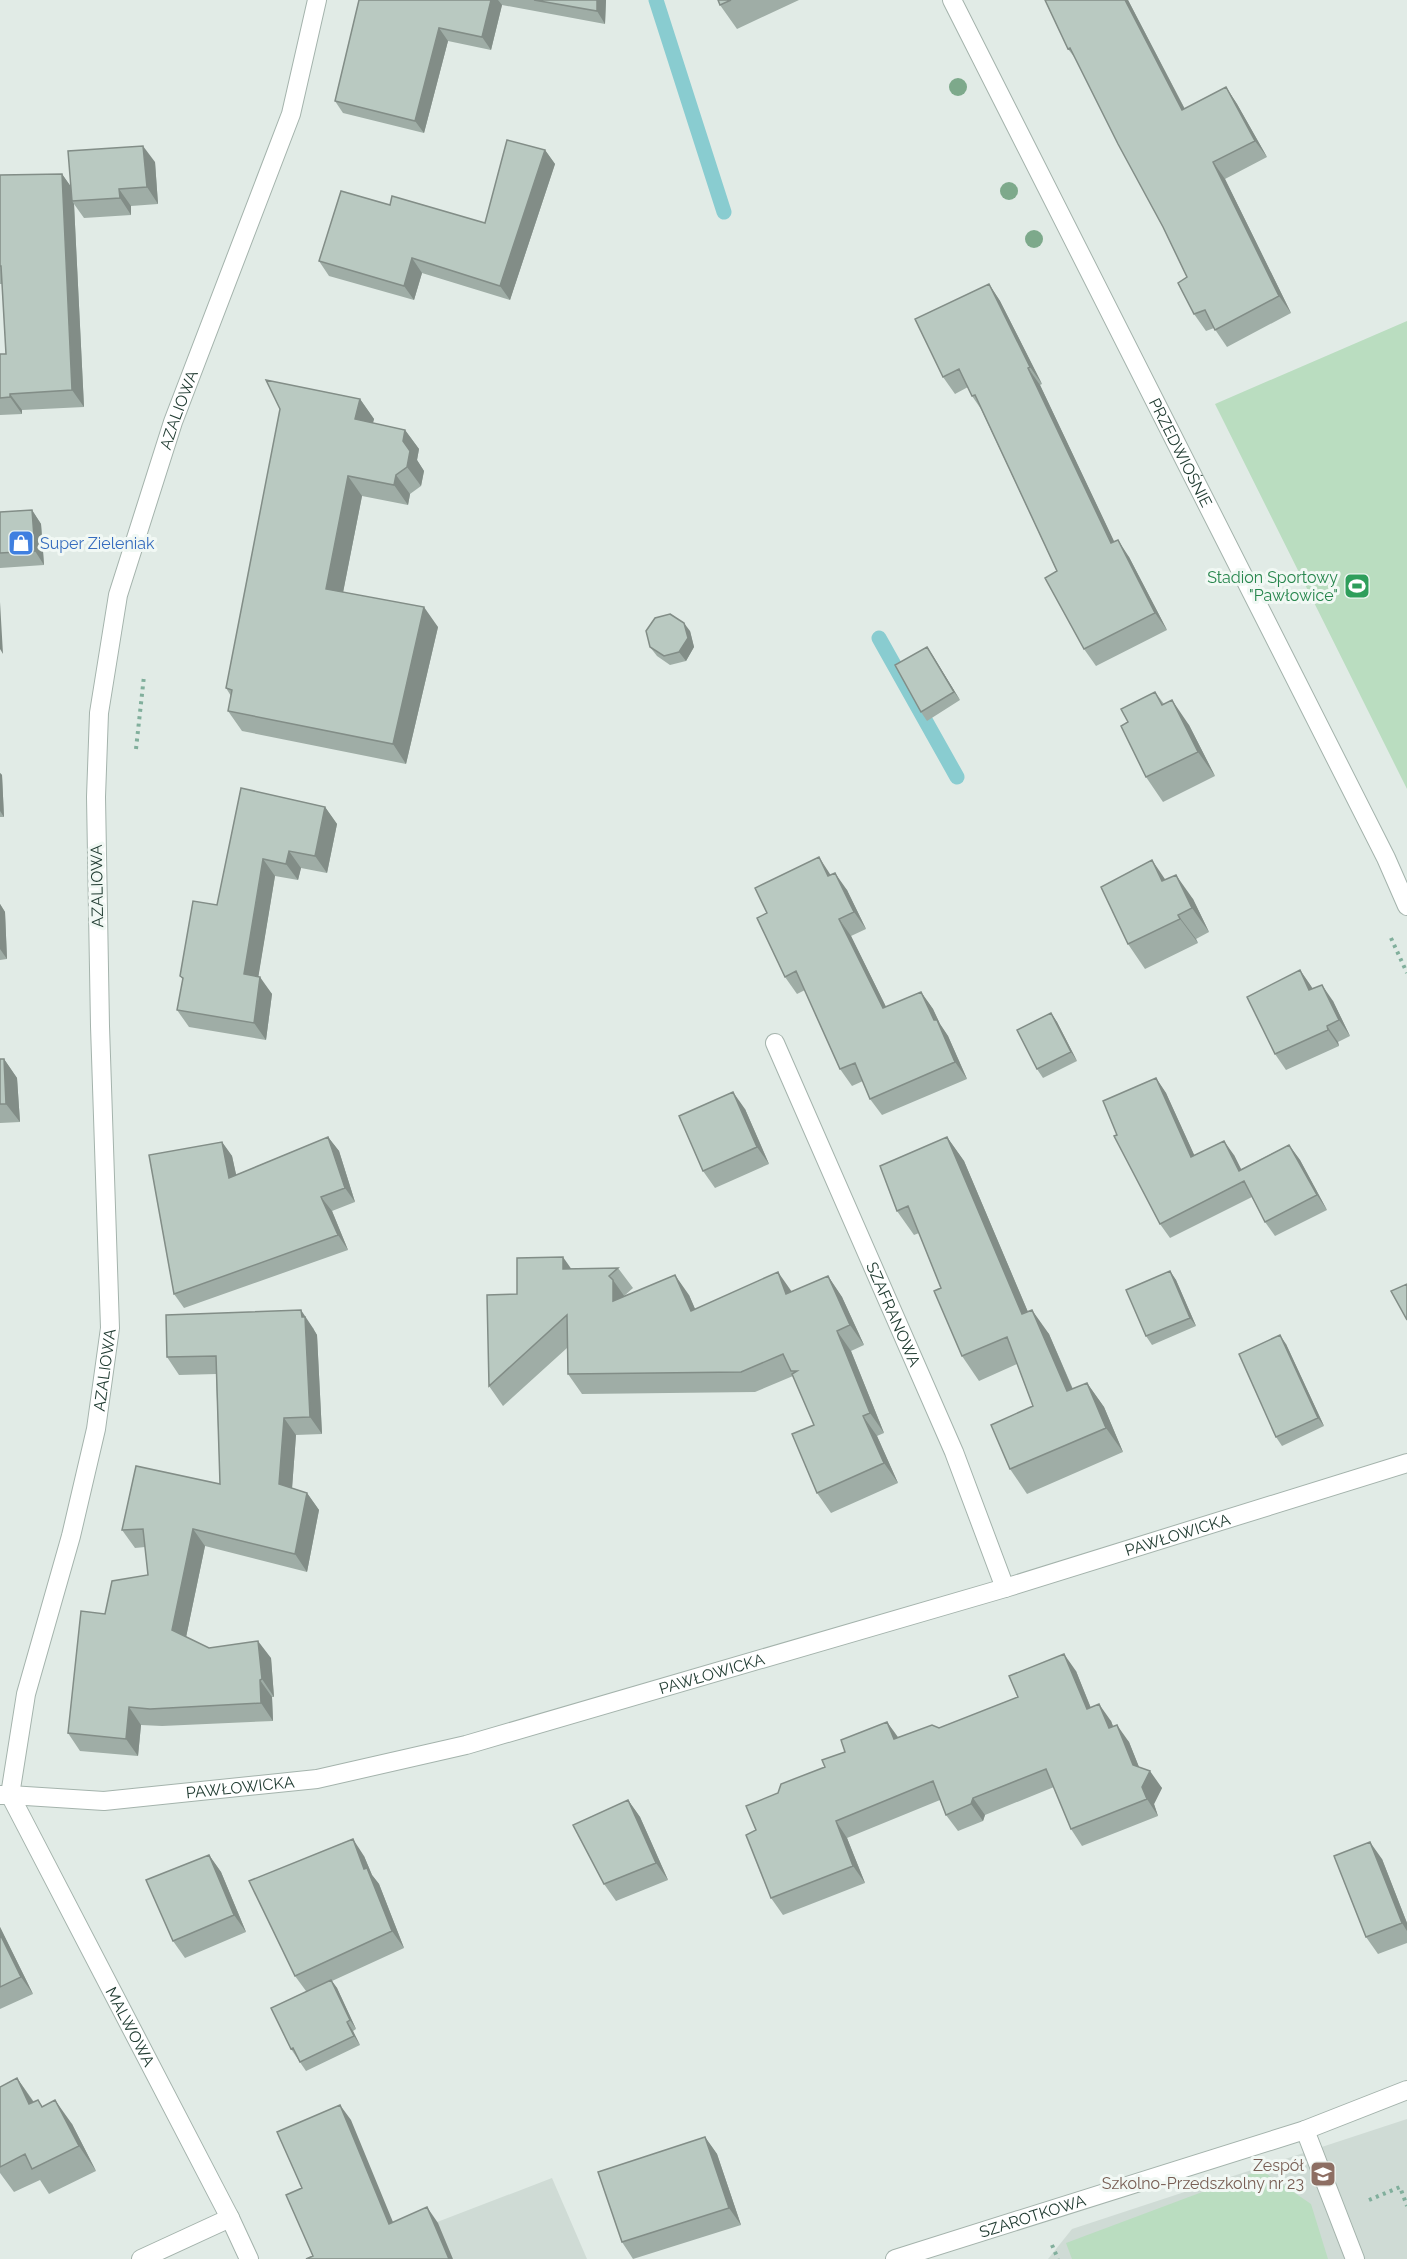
<svg xmlns="http://www.w3.org/2000/svg" width="1407" height="2259" viewBox="0 0 1407 2259" font-family="Raleway,sans-serif">
<style>
.built{fill:#cfdbd5}
.green{fill:#baddc0}
.lines{fill:none;stroke-linecap:round;stroke-linejoin:round}
.stream{stroke:#89ccd0;stroke-width:15}
.service-casing{stroke:#a4b3ac;stroke-width:20}
.minor-casing{stroke:#a4b3ac;stroke-width:20}
.tertiary-casing{stroke:#a4b3ac;stroke-width:20}
.path{stroke:#81af9c;stroke-width:4;stroke-dasharray:3 4.5;stroke-linecap:butt}
.service{stroke:#fff;stroke-width:18}
.minor{stroke:#fff;stroke-width:18}
.tertiary{stroke:#fff;stroke-width:18}
.tree{fill:#7da98b}
.wall{fill:#9fada6}
.shaded-wall{fill:#828d87}
.building{fill:#b9c9c1;stroke:#828d87;stroke-width:1.5}
.labels{text-anchor:middle;dominant-baseline:central;stroke-width:6;stroke-linejoin:round;paint-order:stroke}
.street-label{font-size:16px;fill:#213c32;stroke:#f1f8f4}
.shop-label{font-size:16px;fill:#366cbe;stroke:#f1f8f4;text-anchor:start}
.leisure-label{font-size:16px;fill:#27864d;stroke:#f1f8f4;text-anchor:end}
.education-label{font-size:16px;fill:#785e54;stroke:#f1f8f4;text-anchor:end}
</style>
<rect width="100%" height="100%" fill="#e1ebe6"/>
<!-- built -->
<path class="built" d="M1407 2119V2259H1048L1072 2229Z
M552 2178 587 2259H341Z"/>
<!-- green -->
<path class="green" d="M1407 321V789L1215 404Z
M1261 2170 1311 2204 1328 2259H1072L1066 2243Z"/>
<g class="lines">
<!-- stream -->
<path class="stream" d="M656 0 724 212
M879 638 957 777"/>
<!-- service casing -->
<g class="service-casing">
<g id="service">
<path id="s1" d="M775 1043 954 1452 1005 1588"/>
<path d="M1305 2130 1355 2259"/>
</g>
</g>
<!-- minor casing -->
<g class="minor-casing">
<g id="minor">
<path id="s2" d="M952 0 1386 858 1407 906"/>
<path id="s3" d="M10 1795 104 1801 317 1779 466 1745 1005 1588 1407 1463"/>
<path id="s4" d="M10 1795 230 2218 249 2259"/>
<path d="M141 2259 230 2218"/>
<path id="s5" d="M895 2259 1305 2130 1407 2090"/>
</g>
</g>
<!-- tertiary casing -->
<g class="tertiary-casing">
<g id="tertiary">
<path id="s6" d="M0 1795H10L26 1694 71 1536 96 1429 110 1328 100 1026 96 797 99 713 118 595 173 422 291 114 317 0"/>
</g>
</g>
<!-- path -->
<path class="path" d="M136 749 144 676
M1391 938 1407 973
M1369 2200 1400 2187 1407 2206
M1052 2245 1058 2259"/>
<!-- service -->
<use href="#service" class="service"/>
<!-- minor -->
<use href="#minor" class="minor"/>
<!-- tertiary -->
<use href="#tertiary" class="tertiary"/>
</g>
<!-- trees -->
<g class="tree">
<circle cx="958" cy="87" r="9"/>
<circle cx="1009" cy="191" r="9"/>
<circle cx="1034" cy="239" r="9"/>
</g>
<!-- wall -->
<path class="wall" d="M359 0H606L605 24 502 5 491 50 448 41 424 133 343 113 335 101Z
M718 0H799L737 29 720 5Z
M1045 0H1128L1185 109 1226 87 1237 104 1267 157 1225 179 1291 313 1227 347 1214 328 1206 331 1194 314 1187 277 1163 227 1075 58 1068 49Z
M545 150 555 164 510 300 422 273 414 300 329 276 319 261 390 205 485 223Z
M155 162 158 204 131 206V215L84 218 74 204 84 407 22 410V414L0 415V354H6L2 284H0V175L62 174 71 187Z
M989 284 1000 301 1042 384 1040 385 1114 542 1129 557 1167 630 1096 666 1084 649 1057 571 981 409 972 396 968 387 955 394 943 377Z
M360 399 374 419 373 423 405 430 419 449 417 460 424 471 421 486 410 494 408 505 362 496 343 592 438 627 406 764 242 731 228 711 231 696 226 688Z
M32 510 41 524 44 565 0 568V512Z
M690 631 694 647 686 661 670 665 657 656 650 647Z
M927 647 960 700 927 721 921 712Z
M1155 692 1164 704 1189 725 1215 776 1163 802 1146 777 1128 722Z
M0 773 2 775 4 817H0Z
M241 788 325 807 337 824 327 873 301 868 298 880 275 876 258 977 272 994 266 1040 189 1027 177 1010 183 980 180 976 217 905Z
M831 875 847 890 866 929 851 936 886 1007 921 992 933 1009 940 1024 948 1036 967 1079 882 1115 870 1099 863 1081 852 1086 840 1069 805 990 797 994 785 977Z
M1166 880 1193 899 1209 932 1196 939 1198 943 1145 969 1128 944Z
M0 904 5 912 7 959 0 960Z
M1300 970 1313 989 1333 1001 1350 1036 1338 1042 1339 1046 1286 1070 1275 1054Z
M1051 1013 1057 1022 1077 1061 1043 1078 1037 1069Z
M0 1059H4L17 1078 20 1122 0 1123Z
M1156 1078 1166 1093 1194 1155H1234L1241 1169 1289 1145 1300 1160 1327 1210 1275 1236 1265 1222 1252 1197 1170 1238 1160 1224 1117 1135Z
M745 1109 769 1164 715 1188 703 1171Z
M328 1137 339 1151 355 1202 332 1211 348 1250 184 1308 174 1294 222 1142 232 1156 236 1175Z
M947 1137 964 1161 1028 1312 1049 1334 1073 1389 1087 1383 1104 1407 1123 1452 1027 1494 1010 1469 1033 1406 1017 1364 979 1381 962 1356 941 1288 919 1233 914 1235 897 1211Z
M618 1268 633 1288 624 1296 689 1295 695 1309 791 1292 828 1276 842 1297 864 1345 851 1351 884 1433 877 1436 898 1483 831 1513 817 1493 814 1425 793 1376 755 1392 582 1394 568 1374 567 1348 503 1406 489 1386 517 1294 571 1269Z
M1170 1271 1176 1280 1196 1326 1152 1345 1146 1336Z
M313 1328 314 1330 317 1335 322 1434 296 1435 292 1488 307 1493 319 1510 307 1572 205 1546 186 1637 209 1648 271 1658 274 1697H272L273 1721 162 1726 141 1725 138 1756 80 1751 68 1733 105 1614 148 1575 145 1547 135 1548 122 1530 220 1484 216 1374 179 1375 167 1357Z
M1286 1344 1324 1426 1282 1446 1276 1437Z
M1076 1671 1091 1708 1111 1721 1113 1726 1129 1742 1139 1767 1162 1788 1154 1804 1158 1816 1082 1846 1071 1829 1054 1787 985 1815 983 1821 958 1831 946 1815 940 1800 847 1838 865 1883 783 1915 771 1898 756 1830 778 1793 825 1767 887 1722 898 1737 939 1728 1018 1697Z
M628 1800 640 1817 668 1880 616 1901 604 1884Z
M209 1855 221 1872 246 1932 185 1958 173 1941Z
M364 1856 372 1875 379 1884 404 1948 332 1981 337 1988 356 2029 353 2031 360 2045 306 2071 291 2049 306 1991 295 1976Z
M1382 1859 1407 1923V1943L1378 1954 1366 1937Z
M0 1927 33 1994 0 2009Z
M17 2078 34 2102 38 2100 43 2107 72 2124 96 2171 49 2194 40 2180 14 2192 0 2173V2087Z
M705 2137 717 2154 741 2225 633 2259 622 2242Z"/>
<!-- shaded-wall -->
<path class="shaded-wall" d="M491 0H498L502 5 491 50 482 37Z
M597 0H606L605 24 597 11Z
M1125 0H1128L1194 127 1182 110Z
M439 28 448 41 424 133 415 121Z
M1226 87 1237 104 1267 157 1255 141Z
M143 146 155 162 158 204 147 187Z
M545 150 555 164 510 300 500 286Z
M1213 162 1225 179 1291 313 1279 296Z
M62 174 74 191 72 201 74 204 84 407 72 390Z
M119 189 131 206V215L120 198Z
M412 258 422 273 414 300 404 286Z
M989 284 1000 301 1042 384 1030 367Z
M1028 368 1040 385 1123 560 1111 543Z
M10 394 22 410V414L10 397Z
M360 399 374 419 368 439 355 419Z
M405 430 419 449 417 460 424 471 421 486 407 467 403 441Z
M396 475 410 494 408 505 394 485Z
M348 476 362 496 340 608 326 589Z
M32 510 41 524 44 565 35 551Z
M1118 540 1129 557 1167 630 1155 613Z
M0 602 3 654 0 649Z
M424 607 438 627 406 764 393 744Z
M684 623 690 631 694 647 686 661 679 652Z
M927 647 933 656 960 700 954 692Z
M1172 700 1189 725 1215 776 1198 752Z
M0 773 2 775 4 817 0 811Z
M325 807 337 824 327 873 315 856Z
M289 851 301 868 298 880 286 864Z
M819 857 830 874 840 893 828 876Z
M263 859 275 876 256 991 244 974Z
M1152 860 1169 885 1162 881Z
M835 873 847 890 866 929 854 912Z
M1176 875 1193 899 1209 932 1192 908Z
M0 904 5 912 7 959 0 949Z
M1178 915 1196 939 1198 943 1180 919Z
M839 919 851 936 895 1025 883 1008Z
M1300 970 1311 986 1321 1006 1309 990Z
M260 977 272 994 266 1040 254 1023Z
M1322 985 1333 1001 1350 1036 1339 1020Z
M921 992 933 1009 940 1024 948 1036 967 1079 955 1062 934 1020Z
M1051 1013 1057 1022 1077 1061 1071 1052Z
M1327 1026 1338 1042 1339 1046 1328 1030Z
M4 1059 17 1078 20 1122 6 1104Z
M1156 1078 1166 1093 1202 1172 1191 1157Z
M733 1092 745 1109 769 1164 757 1147Z
M328 1137 339 1151 355 1202 345 1188Z
M947 1137 964 1161 1039 1338 1022 1314Z
M1224 1141 1234 1155 1249 1185 1239 1171Z
M222 1142 232 1156 240 1192 229 1178Z
M1289 1145 1300 1160 1327 1210 1317 1195Z
M321 1197 332 1211 348 1250 338 1235Z
M563 1257 577 1277 563 1269Z
M1170 1271 1176 1280 1196 1326 1190 1318Z
M778 1272 792 1292 786 1294Z
M675 1275 689 1295 705 1332 691 1311Z
M828 1276 842 1297 864 1345 850 1325Z
M613 1280 627 1300 613 1301Z
M301 1310 313 1328 314 1330 317 1335 322 1434 310 1417Z
M1032 1310 1049 1334 1084 1416 1067 1391Z
M837 1331 851 1351 884 1433 870 1413Z
M1280 1335 1286 1344 1324 1426 1318 1418Z
M1087 1383 1104 1407 1123 1452 1106 1428Z
M863 1416 877 1436 898 1483 884 1463Z
M284 1418 296 1435 291 1502 279 1484Z
M307 1493 319 1510 307 1572 295 1554Z
M193 1529 205 1546 184 1647 172 1630Z
M258 1641 271 1658 274 1697 262 1679Z
M1064 1654 1076 1671 1098 1726 1087 1709Z
M260 1680 272 1697 273 1721 261 1703Z
M1099 1704 1111 1721 1120 1745 1109 1728Z
M129 1707 141 1725 138 1756 126 1739Z
M887 1722 899 1739H894Z
M1117 1725 1129 1742 1145 1782 1133 1765Z
M1150 1771 1162 1788 1154 1804 1158 1816 1147 1799 1142 1787Z
M973 1798 985 1815 983 1821 971 1804Z
M628 1800 640 1817 668 1880 656 1863Z
M836 1821 847 1838 865 1883 853 1866Z
M353 1839 364 1856 372 1875 379 1884 404 1948 392 1931 364 1869Z
M1370 1842 1382 1859 1407 1923V1931L1402 1923Z
M209 1855 221 1872 246 1932 234 1915Z
M0 1927 2 1931 33 1994 21 1977 0 1934Z
M331 1980 337 1988 356 2029 350 2020Z
M347 2022 353 2031 360 2045 354 2036Z
M17 2078 34 2103 29 2104Z
M55 2100 72 2124 96 2171 79 2146Z
M340 2105 351 2120 400 2239 389 2224Z
M705 2137 717 2154 741 2225 729 2208Z
M427 2207 438 2223 453 2259H449Z"/>
<!-- building -->
<path class="building" d="M359 0H491L482 37 439 28 415 121 335 101Z
M534 0H597V11Z
M718 0H731L720 5Z
M1045 0H1125L1182 110 1226 87 1255 141 1213 162 1279 296 1215 330 1205 310 1194 314 1178 283 1187 277 1163 227 1118 144 1070 48 1068 49Z
M507 140 545 150 500 286 412 258 404 286 319 261 341 191 390 205 392 196 485 223Z
M143 146 147 187 119 189 120 198 72 201 68 151Z
M62 174 72 390 10 394V397L0 398V354H6L1 266H0V175Z
M989 284 1030 367 1028 368 1111 543 1118 540 1155 613 1084 649 1045 578 1057 571 975 395 972 396 959 369 943 377 915 319Z
M266 380 360 399 355 419 405 430 403 441 410 451 407 467 396 475 394 485 348 476 326 589 424 607 393 744 228 711 232 690 226 688 280 409Z
M32 510 35 551 0 553V512Z
M670 614 684 623 688 638 679 652 664 656 650 647 646 631 655 618Z
M927 647 954 692 921 712 895 665Z
M1155 692 1162 705 1172 700 1198 752 1146 777 1121 726 1128 722 1121 709Z
M241 788 325 807 315 856 289 851 286 864 263 859 244 974 260 977 254 1023 177 1010 183 978 180 976 193 901 217 905Z
M819 857 828 876 835 873 854 912 839 919 883 1008 921 992 934 1020H937L955 1062 870 1099 855 1063 840 1069 796 971 785 977 757 918 767 913 755 888Z
M1152 860 1162 881 1176 875 1192 908 1178 915 1180 919 1128 944 1101 887Z
M1300 970 1309 990 1322 985 1339 1020 1327 1026 1328 1030 1275 1054 1247 997Z
M1051 1013 1071 1052 1037 1069 1017 1030Z
M0 1059H4L6 1104H0Z
M1156 1078 1191 1157 1224 1141 1239 1171 1289 1145 1317 1195 1265 1222 1244 1181 1160 1224 1114 1136 1117 1135 1103 1101Z
M733 1092 757 1147 703 1171 679 1116Z
M328 1137 345 1188 321 1197 338 1235 174 1294 149 1155 222 1142 229 1178Z
M947 1137 1022 1314 1032 1310 1067 1391 1087 1383 1106 1428 1010 1469 991 1425 1033 1406 1007 1337 962 1356 934 1291 941 1288 908 1206 897 1211 880 1166Z
M563 1257V1269L618 1268 609 1276 613 1280V1301L675 1275 691 1311 778 1272 786 1294 828 1276 850 1325 837 1331 870 1413 863 1416 884 1463 817 1493 792 1434 814 1425 792 1374 797 1371H791L783 1354 741 1372 568 1374 567 1315 489 1386 487 1295 517 1294V1258Z
M1170 1271 1190 1318 1146 1336 1126 1290Z
M1407 1284V1320L1391 1291Z
M301 1310 302 1317H305L310 1417 284 1418 279 1484 307 1493 295 1554 193 1529 172 1630 209 1648 258 1641 262 1679 260 1680 261 1703 150 1709 129 1707 126 1739 68 1733 81 1611 105 1614 112 1581 148 1575 143 1529 122 1530 136 1466 220 1484 216 1356 167 1357 166 1315Z
M1280 1335 1318 1418 1276 1437 1239 1354Z
M1064 1654 1087 1709 1099 1704 1109 1728 1117 1725 1133 1765 1150 1771 1142 1787 1147 1799 1071 1829 1046 1769 973 1798 971 1804 946 1815 933 1781 836 1821 853 1866 771 1898 746 1835 756 1830 746 1806 778 1793 781 1784 825 1767 822 1760 845 1752 841 1740 887 1722 894 1739 932 1725 939 1728 1018 1697 1009 1676Z
M628 1800 656 1863 604 1884 573 1825Z
M353 1839 364 1869 367 1868 392 1931 295 1976 249 1881Z
M1370 1842 1402 1923 1366 1937 1334 1856Z
M209 1855 234 1915 173 1941 146 1880Z
M0 1934 21 1977 0 1987Z
M331 1980 350 2020 347 2022 354 2036 300 2062 293 2048 291 2049 271 2008Z
M17 2078 29 2104 38 2100 42 2107 55 2100 79 2146 32 2169 25 2154 0 2167V2087Z
M340 2105 389 2224 427 2207 449 2259H306L313 2256 286 2195 302 2188 277 2132Z
M705 2137 729 2208 622 2242 598 2172Z"/>
<!-- icons -->
<defs>
<g id="shop-square" transform="scale(1.35)"><rect x="-9" y="-9" width="18" height="18" rx="4" fill="#3f7fe0" stroke="#f1f8f4"/><path d="M-5-2.5h2.3a2.7 3.5 0 0 1 5.4 0H5L5.5 6h-11ZM-1.5-2.5h3a1.5 2.3 0 0 0-3 0Z" fill="#fff"/></g>
<g id="stadium-square" transform="scale(1.35)"><rect x="-9" y="-9" width="18" height="18" rx="4" fill="#2e9e5b" stroke="#f1f8f4"/><path d="M0-5a6.5 5 0 1 0 0 10a6.5 5 0 1 0 0-10ZM-3.5-1.8h7v3.6h-7Z" fill="#fff"/></g>
<g id="school-square" transform="scale(1.35)"><rect x="-9" y="-9" width="18" height="18" rx="4" fill="#8d6e63" stroke="#f1f8f4"/><path d="M0-5L7-2L0 1L-7-2ZM-4 1L0 2.5L4 1V4Q0 6-4 4Z" fill="#fff"/></g>
</defs>
<g fill-rule="evenodd">
<use href="#shop-square" x="21" y="543"/>
<use href="#stadium-square" x="1357" y="586"/>
<use href="#school-square" x="1323" y="2174"/>
</g>
<g class="labels">
<!-- street labels -->
<g class="street-label">
<text stroke="none"><textPath href="#s6" startOffset="1418">AZALIOWA</textPath></text>
<text stroke="none"><textPath href="#s2" startOffset="507">PRZEDWIOŚNIE</textPath></text>
<text transform="translate(97 886) rotate(-91)">AZALIOWA</text>
<text stroke="none"><textPath href="#s1" startOffset="296">SZAFRANOWA</textPath></text>
<text stroke="none"><textPath href="#s6" startOffset="446">AZALIOWA</textPath></text>
<text stroke="none"><textPath href="#s3" startOffset="1203">PAWŁOWICKA</textPath></text>
<text stroke="none"><textPath href="#s3" startOffset="717">PAWŁOWICKA</textPath></text>
<text stroke="none"><textPath href="#s3" startOffset="231">PAWŁOWICKA</textPath></text>
<text stroke="none"><textPath href="#s4" startOffset="261">MALWOWA</textPath></text>
<text stroke="none"><textPath href="#s5" startOffset="144">SZAROTKOWA</textPath></text>
</g>
<!-- shop labels -->
<g class="shop-label">
<text x="40" y="543">Super Zieleniak</text>
</g>
<!-- leisure labels -->
<g class="leisure-label">
<text x="1338" y="577">Stadion Sportowy<tspan x="1338" dy="18">"Pawłowice"</tspan></text>
</g>
<!-- education labels -->
<g class="education-label">
<text x="1304" y="2165">Zespół<tspan x="1304" dy="18">Szkolno-Przedszkolny nr 23</tspan></text>
</g>
</g>
</svg>
